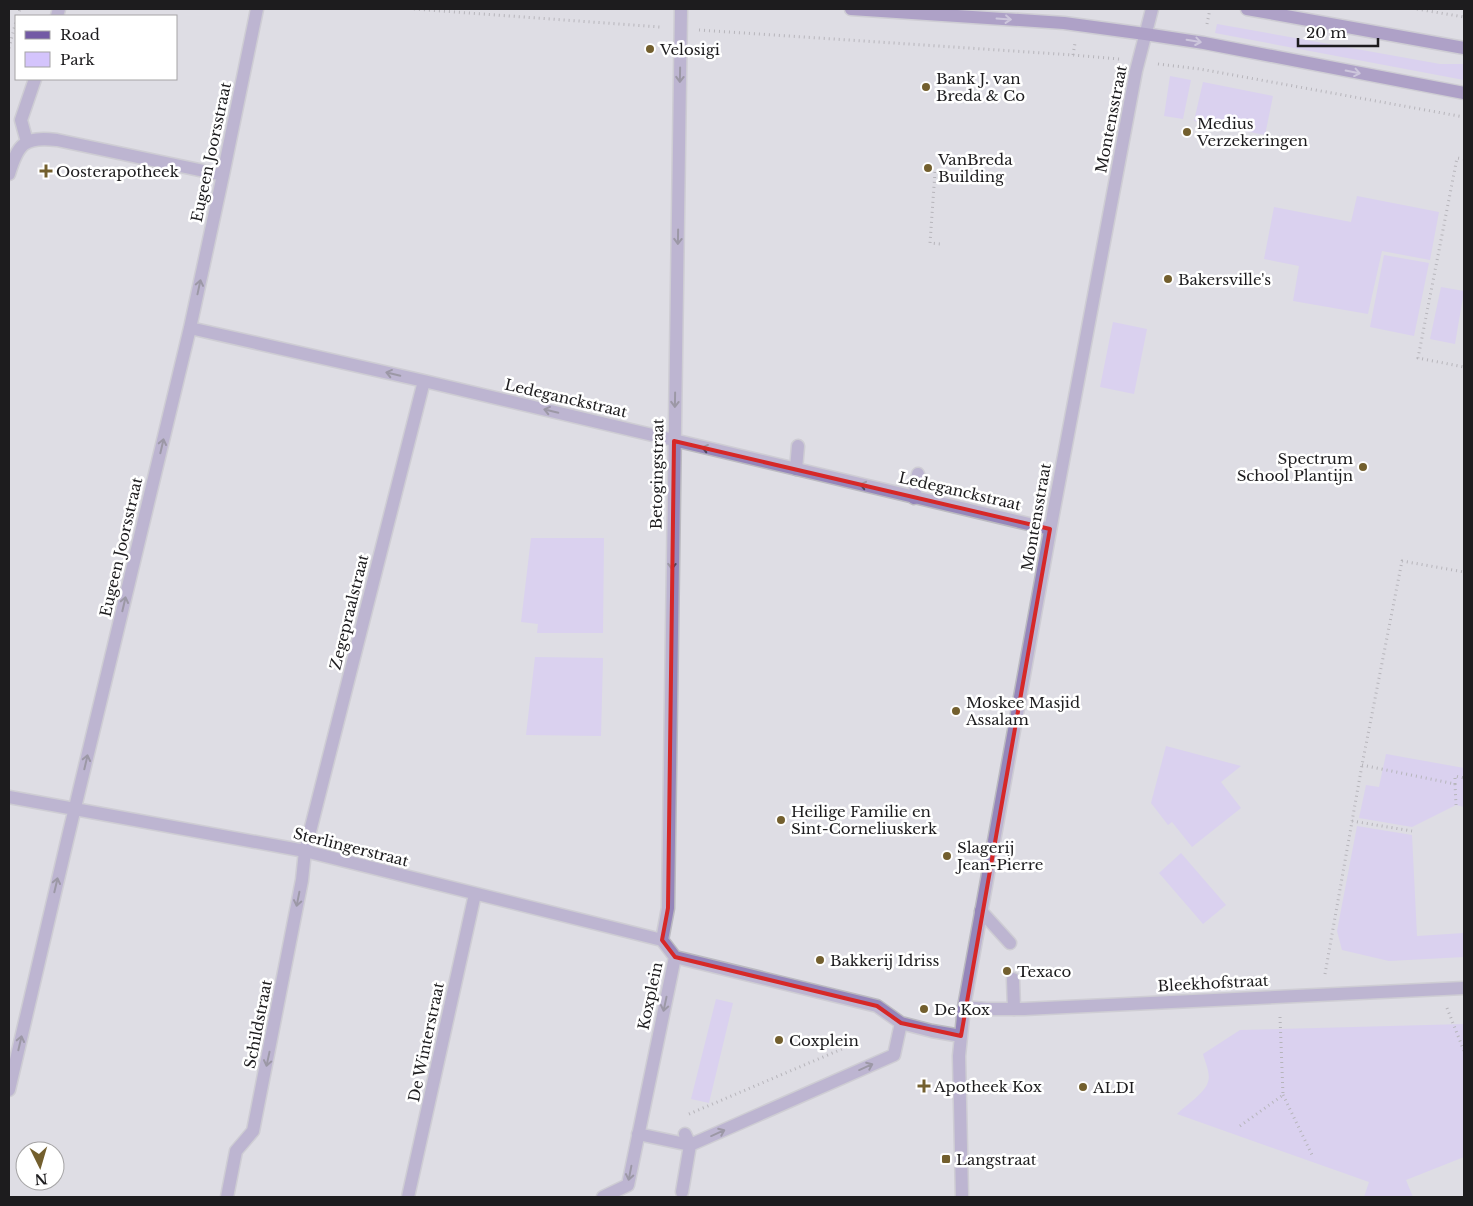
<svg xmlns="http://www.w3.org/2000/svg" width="1473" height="1206" viewBox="0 0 1473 1206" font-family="'Libre Baskerville',serif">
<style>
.green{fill:#d4c4fc}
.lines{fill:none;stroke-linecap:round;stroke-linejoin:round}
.lane-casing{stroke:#bbbac0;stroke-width:15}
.street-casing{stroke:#bbbac0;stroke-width:15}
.secondary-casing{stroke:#bbbac0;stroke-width:15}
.path{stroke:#868589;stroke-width:3;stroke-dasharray:1 4;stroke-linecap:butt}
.lane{stroke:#9586ba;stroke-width:12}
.street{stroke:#9586ba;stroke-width:12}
.secondary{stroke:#735aa5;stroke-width:12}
.oneway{stroke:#b9acd2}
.oneway2{stroke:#4d465c}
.marked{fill:none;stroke:#d62828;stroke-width:4;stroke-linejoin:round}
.poi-dot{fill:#735f2e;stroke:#fff;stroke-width:2}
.labels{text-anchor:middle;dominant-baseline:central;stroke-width:5;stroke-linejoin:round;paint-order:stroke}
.poi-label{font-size:15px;fill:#1d1c1e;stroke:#fff;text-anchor:start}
.street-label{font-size:15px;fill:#1d1c1e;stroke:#fff}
</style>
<rect width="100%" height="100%" fill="#dedde4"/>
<!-- green -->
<path class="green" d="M1217 24 1440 64H1464V80L1215 33Z
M1170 76 1191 80 1183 119 1164 116Z
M1203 82 1273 96 1265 135 1194 121Z
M1357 196 1439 212 1430 260 1382 251 1368 314 1293 301 1299 266 1264 259 1274 207 1351 222Z
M1384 255 1429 263 1414 336 1370 327Z
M1441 287 1464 291 1455 344 1430 339Z
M1113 322 1147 329 1134 394 1100 387Z
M531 538H604L603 633H537L538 624 521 622Z
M535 657 603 658 601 736 526 735Z
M1166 746 1241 766 1221 782 1241 808 1192 847 1172 822 1168 825 1151 803Z
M1386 754 1464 768V807L1456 805 1412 827 1359 818 1366 785 1379 787Z
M1357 826 1412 835 1417 936 1464 933V957L1389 961 1342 950 1337 931Z
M1181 853 1226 905 1203 924 1159 873Z
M716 999 733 1003 709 1103 691 1099Z
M1464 1024V1157L1406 1180 1413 1197H1364L1369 1182 1177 1114C1185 1106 1205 1093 1208 1082 1211 1074 1205 1062 1203 1054L1240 1030Z"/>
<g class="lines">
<!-- lane casing -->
<g class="lane-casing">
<path id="lane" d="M796 469 798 446
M914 498 918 474
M981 911 1010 943
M1013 979 1014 1009"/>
</g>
<!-- street casing -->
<g class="street-casing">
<path id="street" d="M57 16 59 9
M27 142 21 120 35 79
M9 174C18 144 24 136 57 140L223 175
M190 328 424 381 1050 529
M9 797 305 851 662 940 675 957
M662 940 668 908 681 9
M675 957 877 1006 901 1023 932 1031 961 1036
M964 1007 986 1009H1024L1464 988
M9 1090 67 841 190 328 223 175 257 9
M638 1134 690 1145 894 1055 901 1023
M682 1192 690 1145 685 1134
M227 1197 236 1151 253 1131 302 880 305 851 424 381
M408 1197 475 894
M603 1197 628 1185 675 957
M962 1197 959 1056 964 1007 1054 509 1136 71 1152 9"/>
</g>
<!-- secondary casing -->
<g class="secondary-casing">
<path id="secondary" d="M851 9 1064 23 1145 34 1204 43 1464 93
M1247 9 1464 48"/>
</g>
<!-- path -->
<path class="path" d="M414 9 660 27
M1417 9 1464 17
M18 16 20 9
M1207 24 1210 9
M699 30 1073 55 1119 59
M9 48 16 21
M1073 55 1075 43
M1158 64 1200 69 1464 117
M1464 159 1457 158 1418 358 1464 367
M935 172 930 243 941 244
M1362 765 1455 784 1456 805
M1455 784V776L1464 778
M1352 821 1412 831
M1325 974 1362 765 1402 561 1464 572
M1447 1008 1464 1051
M1283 1095 1312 1155
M689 1114 856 1043 859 1050
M1240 1126 1283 1095 1280 1017"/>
<!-- lane -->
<use href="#lane" class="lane"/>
<!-- street -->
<use href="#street" class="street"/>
<!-- secondary -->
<use href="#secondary" class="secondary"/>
</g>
<!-- one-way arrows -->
<defs><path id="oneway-shaft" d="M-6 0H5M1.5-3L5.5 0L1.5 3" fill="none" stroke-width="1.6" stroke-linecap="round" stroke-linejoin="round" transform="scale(1.25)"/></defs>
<g class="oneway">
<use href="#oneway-shaft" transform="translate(1004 19) rotate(4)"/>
<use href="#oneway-shaft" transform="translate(1194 41) rotate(9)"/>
<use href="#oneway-shaft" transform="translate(1353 72) rotate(11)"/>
</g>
<g class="oneway2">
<use href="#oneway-shaft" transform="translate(680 75) rotate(91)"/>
<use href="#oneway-shaft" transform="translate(678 237) rotate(91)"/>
<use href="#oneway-shaft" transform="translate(199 287) rotate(-78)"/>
<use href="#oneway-shaft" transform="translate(393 374) rotate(-167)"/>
<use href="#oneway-shaft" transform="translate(675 400) rotate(91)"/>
<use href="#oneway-shaft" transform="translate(551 411) rotate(-167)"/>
<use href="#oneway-shaft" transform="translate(162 446) rotate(-77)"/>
<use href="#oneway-shaft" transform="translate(709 449) rotate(-167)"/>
<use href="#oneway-shaft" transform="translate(867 486) rotate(-166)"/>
<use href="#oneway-shaft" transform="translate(672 562) rotate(91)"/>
<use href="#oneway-shaft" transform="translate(124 604) rotate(-77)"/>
<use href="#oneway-shaft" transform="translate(86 762) rotate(-77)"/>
<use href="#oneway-shaft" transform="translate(56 885) rotate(-77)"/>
<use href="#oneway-shaft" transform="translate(298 899) rotate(101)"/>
<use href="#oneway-shaft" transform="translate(665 1004) rotate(102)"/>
<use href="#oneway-shaft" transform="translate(20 1043) rotate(-77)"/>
<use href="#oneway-shaft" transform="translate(268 1059) rotate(102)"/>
<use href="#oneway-shaft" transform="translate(866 1067) rotate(-24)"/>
<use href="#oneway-shaft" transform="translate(718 1133) rotate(-24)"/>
<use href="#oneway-shaft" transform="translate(630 1173) rotate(101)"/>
</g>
<!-- marked area -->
<path d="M0 0H1473V1206H0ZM674 441 1050 529 961 1036 901 1023 877 1006 675 957 662 940 668 908Z" fill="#dedde4" fill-opacity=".55" fill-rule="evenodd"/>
<path class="marked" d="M674 441 1050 529 961 1036 901 1023 877 1006 675 957 662 940 668 908Z"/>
<!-- markers -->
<g class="poi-dot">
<circle cx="650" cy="49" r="5"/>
<circle cx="926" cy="87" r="5"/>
<circle cx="1187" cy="132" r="5"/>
<circle cx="928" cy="168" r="5"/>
<path d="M43.5 163.5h5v5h5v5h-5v5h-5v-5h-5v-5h5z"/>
<circle cx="1168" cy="279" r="5"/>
<circle cx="1363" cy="467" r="5"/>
<circle cx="956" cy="711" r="5"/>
<circle cx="781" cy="820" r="5"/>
<circle cx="947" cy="856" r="5"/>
<circle cx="820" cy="960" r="5"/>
<circle cx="1007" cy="971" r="5"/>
<circle cx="924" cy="1009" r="5"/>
<circle cx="779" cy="1040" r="5"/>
<path d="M921.5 1078.5h5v5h5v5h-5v5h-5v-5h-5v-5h5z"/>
<circle cx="1083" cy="1087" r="5"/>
<rect x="941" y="1154" width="10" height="10" rx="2.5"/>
</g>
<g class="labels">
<!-- poi labels -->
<g class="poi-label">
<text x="660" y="49">Velosigi</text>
<text x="936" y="78">Bank J. van<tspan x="936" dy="17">Breda &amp; Co</tspan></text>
<text x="1197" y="123">Medius<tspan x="1197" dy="17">Verzekeringen</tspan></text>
<text x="938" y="159">VanBreda<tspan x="938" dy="17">Building</tspan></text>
<text x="56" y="171">Oosterapotheek</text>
<text x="1178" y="279">Bakersville's</text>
<text x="1353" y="458" text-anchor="end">Spectrum<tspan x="1353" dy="17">School Plantijn</tspan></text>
<text x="966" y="702">Moskee Masjid<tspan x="966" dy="17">Assalam</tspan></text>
<text x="791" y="811">Heilige Familie en<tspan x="791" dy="17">Sint-Corneliuskerk</tspan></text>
<text x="957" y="847">Slagerij<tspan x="957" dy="17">Jean-Pierre</tspan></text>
<text x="830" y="960">Bakkerij Idriss</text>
<text x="1017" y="971">Texaco</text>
<text x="934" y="1009">De Kox</text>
<text x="789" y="1040">Coxplein</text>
<text x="934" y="1086">Apotheek Kox</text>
<text x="1093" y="1087">ALDI</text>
<text x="956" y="1159">Langstraat</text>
</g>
<!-- street labels -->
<g class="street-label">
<text transform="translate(1111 119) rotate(-79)">Montensstraat</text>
<text transform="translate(211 152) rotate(-78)">Eugeen Joorsstraat</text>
<text transform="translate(566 398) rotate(13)">Ledeganckstraat</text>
<text transform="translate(657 474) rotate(-89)">Betogingstraat</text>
<text transform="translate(960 491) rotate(13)">Ledeganckstraat</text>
<text transform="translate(1036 517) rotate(-80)">Montensstraat</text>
<text transform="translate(121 547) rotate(-77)">Eugeen Joorsstraat</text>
<text transform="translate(349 612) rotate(-76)">Zegepraalstraat</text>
<text transform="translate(351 847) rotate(14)">Sterlingerstraat</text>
<text transform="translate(1213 983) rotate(-3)">Bleekhofstraat</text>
<text transform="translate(650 996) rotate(-78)">Koxplein</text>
<text transform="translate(258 1024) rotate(-79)">Schildstraat</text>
<text transform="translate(426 1042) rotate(-78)">De Winterstraat</text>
</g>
</g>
<!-- border -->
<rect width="1473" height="1206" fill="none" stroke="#1d1c1e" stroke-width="20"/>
<!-- legend -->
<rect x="15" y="15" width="162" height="65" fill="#ffffff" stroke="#a5a4a5"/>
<rect x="25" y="31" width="25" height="8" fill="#735aa5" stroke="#a5a4a5"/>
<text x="60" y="40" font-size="15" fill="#1d1c1e">Road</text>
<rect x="25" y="52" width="25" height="15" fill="#d4c4fc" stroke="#a5a4a5"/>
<text x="60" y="65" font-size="15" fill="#1d1c1e">Park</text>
<!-- north arrow -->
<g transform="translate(40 1166) rotate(175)"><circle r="24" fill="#ffffff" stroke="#a5a4a5"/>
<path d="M0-4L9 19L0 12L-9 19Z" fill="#735f2e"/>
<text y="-8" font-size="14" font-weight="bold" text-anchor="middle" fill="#1d1c1e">N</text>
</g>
<!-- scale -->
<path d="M1298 38v8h80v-8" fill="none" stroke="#1d1c1e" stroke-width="2.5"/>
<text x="1306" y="38" font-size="15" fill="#1d1c1e" stroke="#ffffff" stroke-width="4" paint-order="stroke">20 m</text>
</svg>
